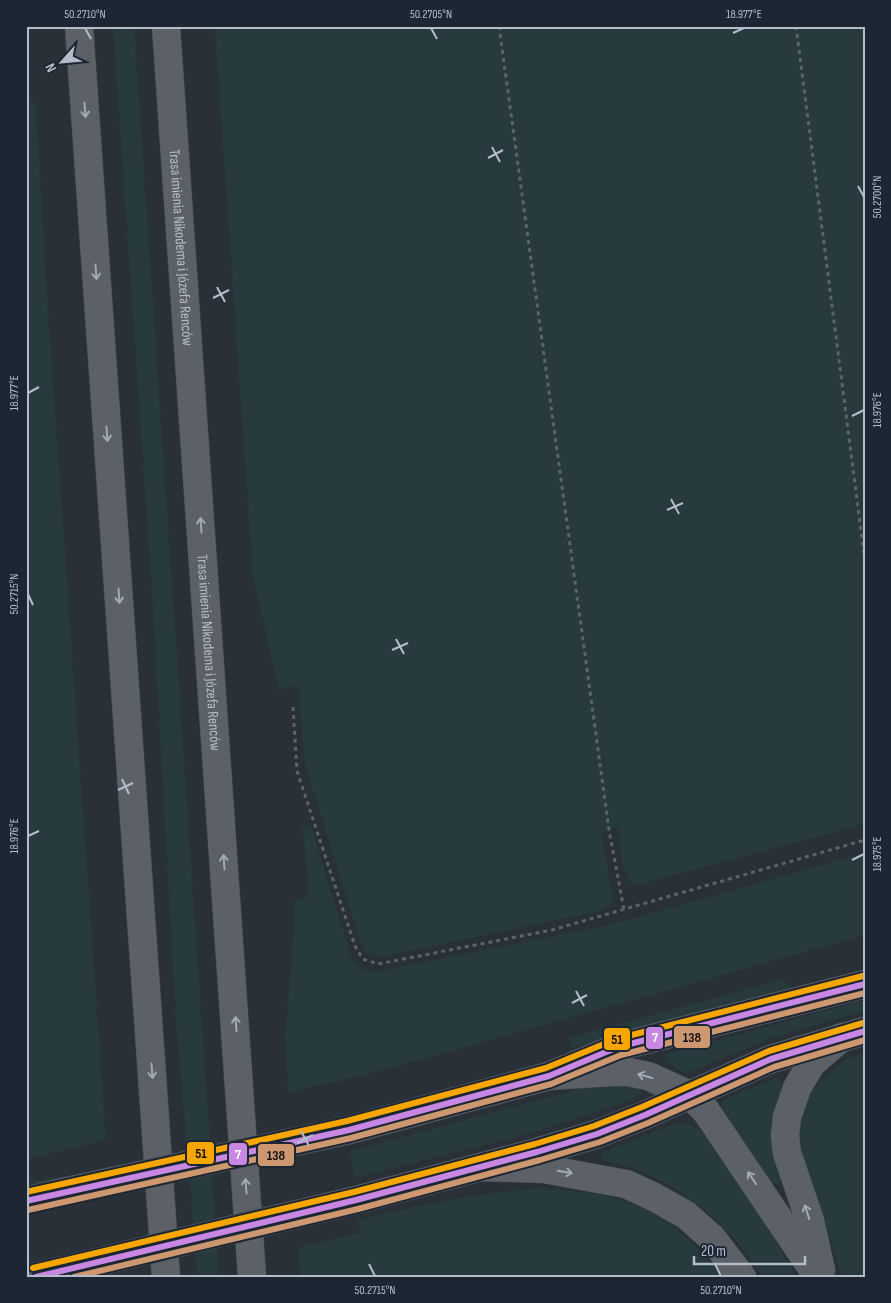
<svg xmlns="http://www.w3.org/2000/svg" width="891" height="1303" viewBox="0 0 891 1303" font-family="'Sofia Sans Condensed',sans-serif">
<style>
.green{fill:#273a3e}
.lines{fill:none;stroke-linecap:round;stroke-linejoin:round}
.minor-casing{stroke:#484c53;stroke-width:29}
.primary-casing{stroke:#484c55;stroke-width:29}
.path{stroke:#5d636a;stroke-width:3;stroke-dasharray:4 4;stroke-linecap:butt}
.minor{stroke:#5a5e66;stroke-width:28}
.primary{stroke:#5c6168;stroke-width:28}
.minor-bridge-casing{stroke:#484c53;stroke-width:29;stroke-linecap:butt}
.minor-bridge{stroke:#5a5e66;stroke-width:28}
.bus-1-casing{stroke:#1d2633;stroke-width:10}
.bus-2-casing{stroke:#1d2633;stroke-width:10}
.bus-3-casing{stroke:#1d2633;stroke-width:10}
.bus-1{stroke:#c787e3;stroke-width:6}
.bus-2{stroke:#cd976f;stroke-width:6}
.bus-3{stroke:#f7a600;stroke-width:6}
.oneway{stroke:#a2aab6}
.ticks{fill:none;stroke:#b4bcc9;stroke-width:2}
.labels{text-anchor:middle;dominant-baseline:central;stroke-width:5;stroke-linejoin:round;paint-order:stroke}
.street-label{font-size:15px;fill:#b4bcc9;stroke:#1d2633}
.line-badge{stroke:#1d2633;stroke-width:2}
.badge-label{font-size:14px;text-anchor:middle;font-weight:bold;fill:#fff}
.pale-badge-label{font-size:14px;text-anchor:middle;font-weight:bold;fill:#111}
.neatline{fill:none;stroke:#b4bcc9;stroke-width:2}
.ticks-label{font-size:12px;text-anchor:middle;fill:#b4bcc9}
</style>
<rect width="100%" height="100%" fill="#2a3038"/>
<!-- green -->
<path class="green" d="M113 26H134L219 1277H198L176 1020 152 590Z
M215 26H865V824L640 884H632C619 870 622 845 618 827L601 832 613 899 609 906 600 911 385 956C369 956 366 951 359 937L304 760 299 686 279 689 253 577Z
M31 98 35 104 37 122 46 282 106 1140 28 1159 26 1161V100Z
M310 823 352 959 362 969 374 972 609 925 865 853V935L369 1074 288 1092 285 1035 295 919 294 901 309 897 303 829Z
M780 980 794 988 778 993 571 1048 569 1038Z
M865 1000V1011L768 1039 685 1074 667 1062 665 1058 667 1054Z
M865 1052V1277H843C834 1251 825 1226 817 1200 800 1151 784 1109 832 1071 841 1063 853 1055 865 1052Z
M777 1077C788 1084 776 1103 774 1113 770 1137 775 1157 782 1179L778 1184H772L723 1110 721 1104 723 1100Z
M617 1082 640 1087 641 1091 637 1097 626 1102 528 1134 354 1178 351 1151 591 1086Z
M682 1123 697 1128 705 1135 746 1194 797 1277H762C733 1229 688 1189 635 1169 625 1165 613 1163 602 1160L601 1157 604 1152 674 1124Z
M54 1177V1184L26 1191V1182Z
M538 1189C565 1190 593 1191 619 1199 662 1212 695 1243 723 1277H300L298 1247 360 1233 359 1220C418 1206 477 1192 538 1189Z"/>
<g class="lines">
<!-- minor casing -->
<g class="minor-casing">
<path id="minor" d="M349 1130 549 1076 618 1047 865 984
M356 1200 537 1152 597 1134 645 1115 771 1059 865 1031
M26 1201 54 1194
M35 1277 60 1271"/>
</g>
<!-- primary casing -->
<g class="primary-casing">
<g id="primary">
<path d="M79 26 166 1277"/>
<path id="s1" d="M166 26 252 1277"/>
<path d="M549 1076 611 1072H628L648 1076 690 1095 706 1111 818 1277"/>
<path d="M481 1167 544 1169 626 1184 654 1197 686 1215 712 1238 742 1277"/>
<path d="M821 1270 810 1221 787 1153 785 1135 787 1117 797 1088 811 1064 842 1037"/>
</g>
</g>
<!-- path -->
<path class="path" d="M499 26 609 830 624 910
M796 26 865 562
M293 707 297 771 355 946 363 959 378 964 552 930 865 840"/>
<!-- minor -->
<use href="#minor" class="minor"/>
<!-- primary -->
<use href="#primary" class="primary"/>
<!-- minor-bridge casing -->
<g class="minor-bridge-casing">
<path id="minor-bridge" d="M54 1194 349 1130
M60 1271 356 1200"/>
</g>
<!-- minor-bridge -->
<use href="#minor-bridge" class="minor-bridge"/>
<!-- bus-1 casing -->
<g class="bus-1-casing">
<path id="bus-1" d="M26 1201 349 1130 549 1076 618 1047 865 984
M36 1277 356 1200 537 1152 597 1134 645 1115 771 1059 865 1031"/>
</g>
<!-- bus-2 casing -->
<g class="bus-2-casing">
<path id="bus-2" d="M28 1210 351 1138 551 1084 621 1055 865 993
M74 1277 358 1209 540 1160 600 1142 648 1123 774 1067 865 1040"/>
</g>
<!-- bus-3 casing -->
<g class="bus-3-casing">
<path id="bus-3" d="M26 1192 347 1121 546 1068 616 1039 863 976
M33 1268 354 1192 535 1144 594 1126 642 1107 769 1051 863 1023"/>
</g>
<!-- bus-1 -->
<use href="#bus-1" class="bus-1"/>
<!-- bus-2 -->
<use href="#bus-2" class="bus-2"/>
<!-- bus-3 -->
<use href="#bus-3" class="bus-3"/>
</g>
<!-- one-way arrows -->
<defs><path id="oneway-shaft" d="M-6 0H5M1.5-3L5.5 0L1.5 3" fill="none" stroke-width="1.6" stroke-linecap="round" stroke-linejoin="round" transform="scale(1.25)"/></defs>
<g class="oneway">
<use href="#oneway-shaft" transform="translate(85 110) rotate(86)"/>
<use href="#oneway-shaft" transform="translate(96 272) rotate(86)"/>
<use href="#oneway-shaft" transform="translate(107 434) rotate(86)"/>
<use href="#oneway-shaft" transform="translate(201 525) rotate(-94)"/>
<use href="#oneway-shaft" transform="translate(119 596) rotate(86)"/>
<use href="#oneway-shaft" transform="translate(224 862) rotate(-94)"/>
<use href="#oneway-shaft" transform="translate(236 1024) rotate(-94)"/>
<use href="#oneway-shaft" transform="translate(152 1071) rotate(86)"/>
<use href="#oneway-shaft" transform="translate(645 1076) rotate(-165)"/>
<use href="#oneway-shaft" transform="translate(565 1172) rotate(10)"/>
<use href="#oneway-shaft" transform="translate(752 1178) rotate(-124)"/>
<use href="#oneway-shaft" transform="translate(246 1186) rotate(-94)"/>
<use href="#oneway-shaft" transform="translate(807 1212) rotate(-108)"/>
</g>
<!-- ticks -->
<path class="ticks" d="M85 28 91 39M431 28 437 39M733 33 744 28M492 147 500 162M488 158 503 150M858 186 864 197M217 287 225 302M213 298 229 290M28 393 39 387M852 416 864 410M671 499 679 514M667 510 683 503M28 594 33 605M396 639 404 654M392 650 408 643M122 779 129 794M118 790 133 783M28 836 39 831M852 860 864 854M576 991 584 1006M572 1003 587 995M301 1131 309 1146M297 1143 313 1135M369 1264 375 1276M715 1264 721 1276"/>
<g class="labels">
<!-- street labels -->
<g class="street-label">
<text stroke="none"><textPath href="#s1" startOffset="222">Trasa imienia Nikodema i Józefa Renców</textPath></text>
<text stroke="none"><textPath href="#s1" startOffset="628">Trasa imienia Nikodema i Józefa Renców</textPath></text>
</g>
</g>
<g class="line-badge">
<rect x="673" y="1025" width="38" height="24" rx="5" fill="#cd976f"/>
<rect x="645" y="1026" width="19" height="24" rx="5" fill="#c787e3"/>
<rect x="603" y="1027" width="28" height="24" rx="5" fill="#f7a600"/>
<rect x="186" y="1141" width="29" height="24" rx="5" fill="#f7a600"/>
<rect x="228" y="1142" width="20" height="24" rx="5" fill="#c787e3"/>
<rect x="257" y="1143" width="38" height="24" rx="5" fill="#cd976f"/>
</g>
<g class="badge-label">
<text x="655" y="1042">7</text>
<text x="238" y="1159">7</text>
</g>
<g class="pale-badge-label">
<text x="692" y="1042">138</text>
<text x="617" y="1044">51</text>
<text x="201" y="1158">51</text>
<text x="276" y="1160">138</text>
</g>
<!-- border -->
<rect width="891" height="1303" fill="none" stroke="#1d2633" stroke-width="55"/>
<!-- north arrow -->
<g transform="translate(62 62) rotate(243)" stroke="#1d2633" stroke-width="4" paint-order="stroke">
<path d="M0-4L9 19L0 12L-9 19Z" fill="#b4bcc9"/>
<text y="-8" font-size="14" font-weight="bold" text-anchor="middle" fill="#b4bcc9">N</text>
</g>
<!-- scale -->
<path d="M694 1256v8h111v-8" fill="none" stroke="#b4bcc9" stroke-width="2.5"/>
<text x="701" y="1256" font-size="15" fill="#b4bcc9" stroke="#1d2633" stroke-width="4" paint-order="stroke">20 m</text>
<rect x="28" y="28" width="836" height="1248" class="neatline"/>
<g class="ticks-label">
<text x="85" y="18">50.2710°N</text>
<text x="431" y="18">50.2705°N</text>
<text x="744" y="18">18.977°E</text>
<text transform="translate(877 197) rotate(-90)" y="4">50.2700°N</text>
<text transform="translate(14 393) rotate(-90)" y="4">18.977°E</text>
<text transform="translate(877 410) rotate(-90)" y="4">18.976°E</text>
<text transform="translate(14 594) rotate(-90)" y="4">50.2715°N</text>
<text transform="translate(14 836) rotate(-90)" y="4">18.976°E</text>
<text transform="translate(877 854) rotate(-90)" y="4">18.975°E</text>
<text x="375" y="1294">50.2715°N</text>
<text x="721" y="1294">50.2710°N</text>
</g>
</svg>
